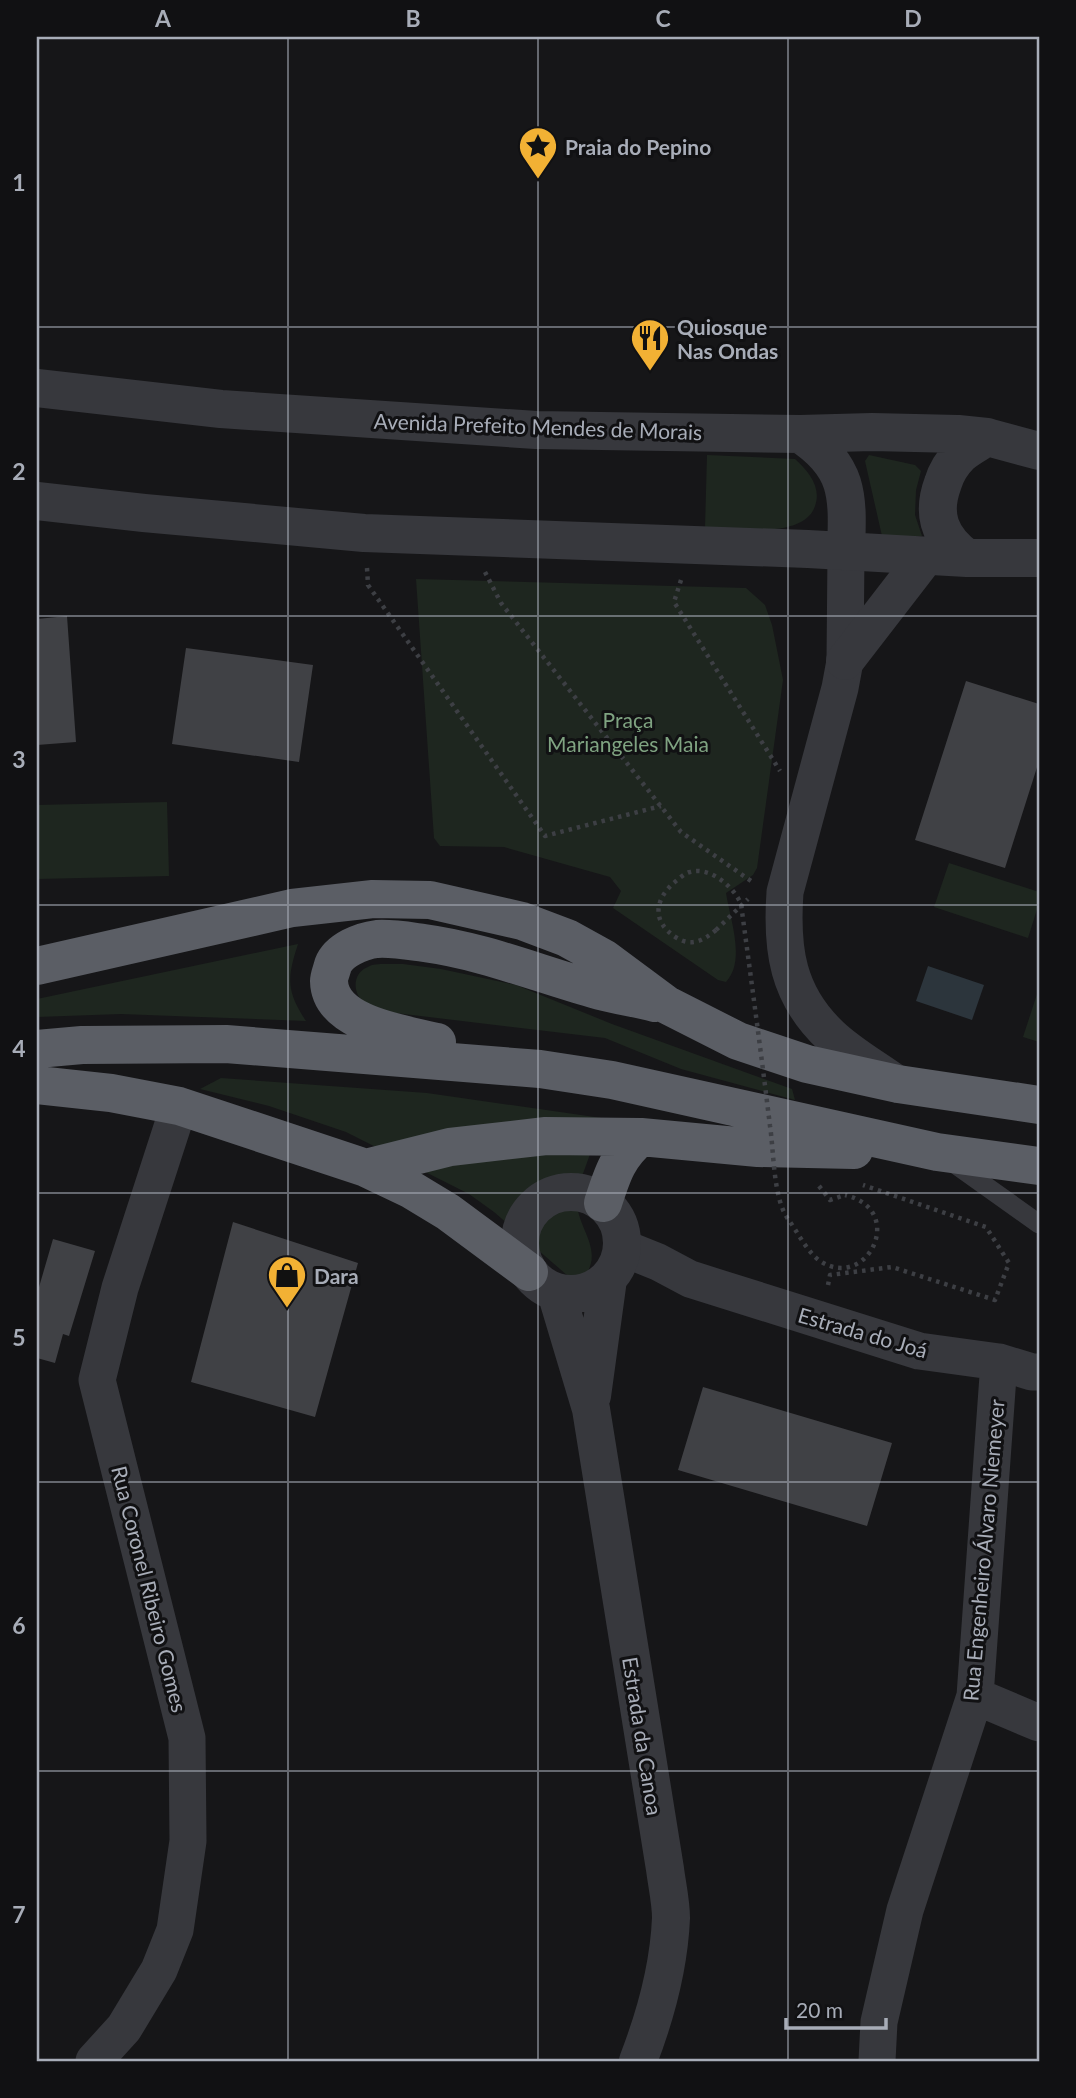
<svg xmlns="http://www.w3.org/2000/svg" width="1076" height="2098" viewBox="0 0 1076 2098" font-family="Lato,sans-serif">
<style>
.green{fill:#1e261f}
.water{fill:#2c353c}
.building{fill:#404145}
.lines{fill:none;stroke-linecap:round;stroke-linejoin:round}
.path{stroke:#3d3f44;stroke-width:4.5;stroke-dasharray:3.5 5;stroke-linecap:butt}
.service{stroke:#37383d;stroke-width:19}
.minor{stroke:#37383d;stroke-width:37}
.tertiary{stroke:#37383d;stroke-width:38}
.trunk{stroke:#5b5e65;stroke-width:38}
.path-bridge{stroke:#3d3f44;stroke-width:4.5;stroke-dasharray:3.5 5;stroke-linecap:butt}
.grid{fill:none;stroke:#a8adb8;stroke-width:2;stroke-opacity:0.55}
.labels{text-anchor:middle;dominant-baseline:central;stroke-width:6;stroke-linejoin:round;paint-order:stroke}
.poi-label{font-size:21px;font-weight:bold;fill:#a8adb8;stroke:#111113;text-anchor:start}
.street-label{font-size:21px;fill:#a8adb8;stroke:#111113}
.park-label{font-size:21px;fill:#7fa381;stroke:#111113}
.neatline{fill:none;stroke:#a8adb8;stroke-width:2.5}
.grid-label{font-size:23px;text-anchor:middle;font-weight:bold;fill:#a8adb8}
</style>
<rect width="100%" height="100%" fill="#161618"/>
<!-- green -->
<path class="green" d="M707 455 795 459C808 471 822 487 815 506 804 540 734 528 705 528Z
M869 455 915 465 921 471 916 490 915 515 922 536H882L865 461Z
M416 579 746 588 765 605 772 625 783 680 757 868 753 875 726 893C730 919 746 961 726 982L718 980 613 908 621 891 610 877 504 847 440 846 434 838Z
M167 802 169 876 37 879V805Z
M949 863 1039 892V903L1028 938 934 907Z
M298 944C287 978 286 991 306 1021L121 1014 37 1017V999Z
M385 964H403L441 969 516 985 612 1024 792 1089 795 1100 681 1069 605 1038 387 1012C380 1009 371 1007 365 1003 352 994 352 973 368 967 372 964 379 964 385 964Z
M1039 988V1042L1023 1037Z
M221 1078 427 1093 678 1129 590 1154C585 1170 576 1187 577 1204 579 1231 605 1251 583 1279L568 1276 494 1212 469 1194 346 1132 269 1106 200 1089Z"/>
<!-- water -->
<path class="water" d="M928 966 984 985 972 1020 916 1001Z"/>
<!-- building -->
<path class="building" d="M67 616 76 742 37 745V619Z
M186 648 313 665 299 762 172 744Z
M966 681 1039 704V761L1005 868 915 840Z
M233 1222 358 1263 315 1417 191 1382Z
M53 1239 95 1251 69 1336 63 1334 55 1363 37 1358V1294Z
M703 1387 892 1443 867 1526 678 1470Z"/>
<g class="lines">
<!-- path -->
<path class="path" d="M367 568 368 585 545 836 661 806
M485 572 501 603 681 832 751 881
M681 580 674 602 780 771
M716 930 748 899
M819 1186 830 1200 845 1195
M828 1285 830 1275 892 1267 995 1300 1009 1263 986 1227 863 1185"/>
<!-- service -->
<path class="service" d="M952 1162 1039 1224"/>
<!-- minor -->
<path class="minor" d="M846 552 845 661 840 688 785 892C781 949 787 995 831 1036 850 1054 875 1068 897 1084
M623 1248 658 1262 690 1279 919 1351 999 1362 1032 1372H1039
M975 1696 1039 1723
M94 2061 124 2028 159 1970 175 1930 188 1841 187 1738 97 1380 120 1288 179 1106
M877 2061 879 2022 905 1910 975 1696 999 1362"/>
<!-- tertiary -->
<path class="tertiary" d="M37 388 221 409 536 430 800 434 872 432 958 434 987 437 1039 451
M800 434C850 467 848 496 846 552
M37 501 144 513 364 533 808 549 967 558H1039
M967 558C940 538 931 515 943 483 946 473 952 463 960 455 968 448 978 443 987 437
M845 661 926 556
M520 1243a51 51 0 1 1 102 0a51 51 0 1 1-102 0Z
M556 1292 591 1409 665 1869C667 1885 671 1902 671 1918 669 1966 655 2017 638 2061
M592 1396 608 1279"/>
<!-- trunk -->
<path class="trunk" d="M37 966 292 908 373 899 430 900 522 921 567 938 605 959 667 1005 738 1041 807 1064 898 1084 1039 1105
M437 1042C405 1034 330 1025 329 981 329 976 332 970 333 965 339 950 361 941 377 939 392 938 409 941 424 943 483 951 536 973 593 989 613 995 635 998 655 1003
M37 1049 82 1045 226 1044 540 1069 612 1080 937 1152 1039 1166
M37 1085 111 1093 179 1106 366 1168 410 1189 448 1212 529 1272
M366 1168 450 1147 546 1136 641 1137 758 1148 854 1150
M603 1203C612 1175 618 1155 641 1137"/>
<!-- path-bridge -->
<path class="path-bridge" d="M716 930C704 940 692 947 677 938 651 922 654 899 676 881 680 878 685 873 690 872 710 866 734 887 741 904 751 978 761 1052 770 1126 774 1152 773 1198 788 1219 797 1231 807 1252 820 1261 867 1292 908 1210 845 1195"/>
</g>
<!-- grid -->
<path class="grid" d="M288 37V2061M538 37V2061M788 37V2061M37 327H1039M37 616H1039M37 905H1039M37 1193H1039M37 1482H1039M37 1771H1039"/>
<!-- icons -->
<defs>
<g id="sight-pin" transform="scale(2.0125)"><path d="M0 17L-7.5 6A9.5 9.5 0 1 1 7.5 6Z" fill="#f2b134" stroke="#111113"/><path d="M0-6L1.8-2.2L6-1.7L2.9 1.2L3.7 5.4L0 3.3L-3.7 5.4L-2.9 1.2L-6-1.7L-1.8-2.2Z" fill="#111"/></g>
<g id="restaurant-pin" transform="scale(2.0125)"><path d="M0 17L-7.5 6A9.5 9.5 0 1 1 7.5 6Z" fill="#f2b134" stroke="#111113"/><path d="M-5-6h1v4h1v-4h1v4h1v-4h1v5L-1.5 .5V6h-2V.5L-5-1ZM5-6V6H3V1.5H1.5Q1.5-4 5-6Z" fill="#111"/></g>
<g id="shop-pin" transform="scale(2.0125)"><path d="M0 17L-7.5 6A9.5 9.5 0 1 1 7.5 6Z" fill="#f2b134" stroke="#111113"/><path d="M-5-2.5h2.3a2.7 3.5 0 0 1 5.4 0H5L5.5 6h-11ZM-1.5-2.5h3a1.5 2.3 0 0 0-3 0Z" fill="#111"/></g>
</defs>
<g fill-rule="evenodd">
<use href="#sight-pin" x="538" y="146"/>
<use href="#restaurant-pin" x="650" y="338"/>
<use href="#shop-pin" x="287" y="1275"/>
</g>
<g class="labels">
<!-- poi labels -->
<g class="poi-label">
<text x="565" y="146">Praia do Pepino</text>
<text x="677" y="326">Quiosque<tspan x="677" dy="24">Nas Ondas</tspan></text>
<text x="314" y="1275">Dara</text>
</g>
<!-- street labels -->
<g class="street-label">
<text transform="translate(538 426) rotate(2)">Avenida Prefeito Mendes de Morais</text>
<text transform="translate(863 1332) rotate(16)">Estrada do Joá</text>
<text transform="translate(983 1550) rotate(-85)">Rua Engenheiro Álvaro Niemeyer</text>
<text transform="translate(150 1589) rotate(76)">Rua Coronel Ribeiro Gomes</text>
<text transform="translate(643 1736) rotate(81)">Estrada da Canoa</text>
</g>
<!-- park labels -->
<g class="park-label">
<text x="628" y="719">Praça<tspan x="628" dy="24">Mariangeles Maia</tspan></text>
</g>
</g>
<!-- border -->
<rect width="1076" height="2098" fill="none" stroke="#111113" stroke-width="77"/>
<!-- scale -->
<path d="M786 2018v10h100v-10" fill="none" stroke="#a8adb8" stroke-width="3.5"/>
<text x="796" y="2018" font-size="21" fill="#a8adb8" stroke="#111113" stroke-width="5" paint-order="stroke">20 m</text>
<rect x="38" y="38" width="1000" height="2022" class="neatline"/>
<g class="grid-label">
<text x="163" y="27">A</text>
<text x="413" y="27">B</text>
<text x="663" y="27">C</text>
<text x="913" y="27">D</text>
<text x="19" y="191">1</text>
<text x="19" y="480">2</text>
<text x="19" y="768">3</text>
<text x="19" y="1057">4</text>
<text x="19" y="1346">5</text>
<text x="19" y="1634">6</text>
<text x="19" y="1923">7</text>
</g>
</svg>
